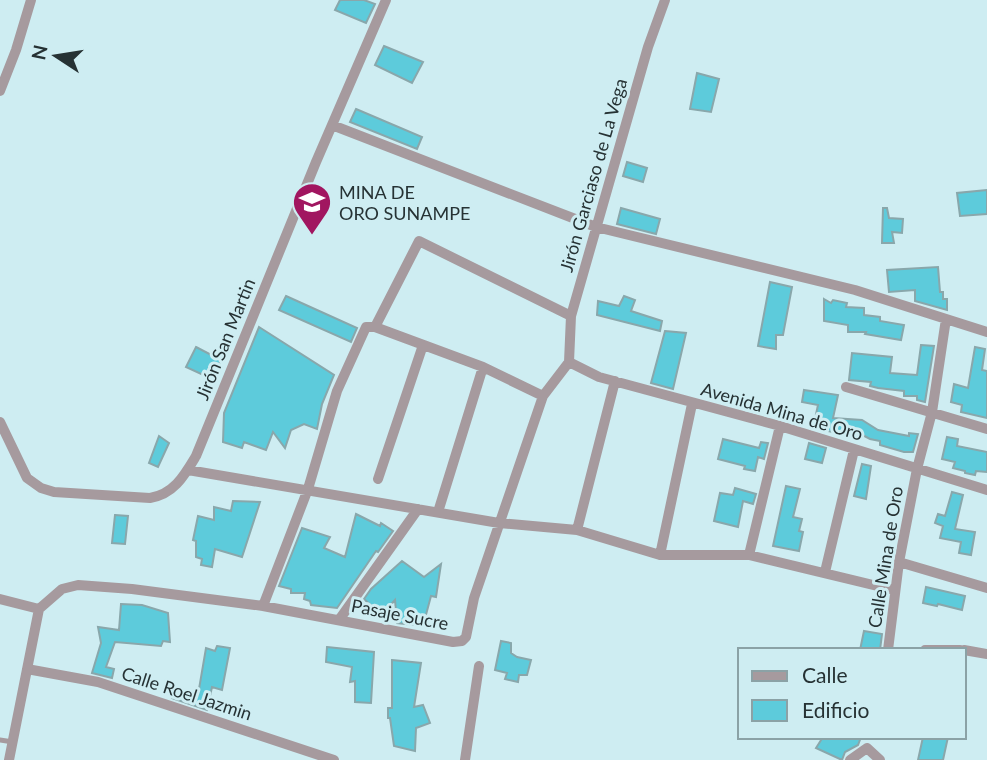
<svg xmlns="http://www.w3.org/2000/svg" width="987" height="760" viewBox="0 0 987 760" font-family="Lato,sans-serif">
<style>
.building{fill:#5dcbdb;stroke:#89a7ab;stroke-width:2}
.lines{fill:none;stroke-linecap:round;stroke-linejoin:round}
.lane{stroke:#a69a9e;stroke-width:5}
.street{stroke:#a69a9e;stroke-width:10}
.labels{text-anchor:middle;dominant-baseline:central;stroke-width:6;stroke-linejoin:round;paint-order:stroke}
.street-label{font-size:18px;fill:#263234;stroke:#ceedf2}
.poi-label{font-size:18px;fill:#263234;stroke:#ceedf2;text-anchor:start}
</style>
<rect width="100%" height="100%" fill="#ceedf2"/>
<!-- building -->
<path class="building" d="M340 0H364L375 4 366 23 335 10Z
M384 46 423 62 412 83 375 65Z
M697 73 719 79 711 112 690 109Z
M356 109 422 137 417 149 350 122Z
M627 162 647 168 643 182 623 176Z
M987 190V214L960 216 957 193Z
M621 208 660 219 656 234 617 224Z
M883 208H887L889 218 903 219 902 233 892 232 894 243H882Z
M938 267 940 292H943V299H947V310L915 301V290L889 292 887 270Z
M770 282 792 287 783 335H776V349L758 346Z
M286 296 357 328 351 342 279 310Z
M624 296 635 300 631 311 662 321 660 331 597 315 598 301 619 306Z
M824 299 831 303 833 300 847 303 846 307 864 308V315L880 317V321L904 325 901 340 865 334 866 332H848V325L824 321Z
M259 327 334 375 322 404 317 429 304 424 291 430 285 448 273 432 266 450 244 442 242 448 223 442 224 413Z
M665 331 686 333 673 389 651 383Z
M921 345 934 346 925 402 917 400V396H904V391L878 388 870 386 871 382 849 380 852 353 892 357 890 373 917 375Z
M196 347 221 360 212 379 186 367Z
M975 347 985 349 982 370 987 371V418L961 412 962 405 951 402 954 384 968 388Z
M804 390 838 395 833 418 862 420 878 430 909 436V433L918 434 913 452H904L880 445V441L870 439 855 431 853 436 813 428 818 405 802 402Z
M159 436 169 443 158 467 149 463Z
M947 437 958 439 957 446 987 452V472L976 471 975 475 965 473V471L953 468 955 462 942 459Z
M723 439 759 448 761 442 768 443 764 459 758 457 755 471 744 469 745 466 718 459Z
M809 443 826 448 822 463 805 459Z
M862 464 871 466 866 499 854 496Z
M786 486 800 489 793 517 802 519 799 531 803 532 799 551 773 546Z
M735 488 756 494 753 504 743 501 738 527 714 521 720 493 733 495Z
M952 492 963 495 955 529 975 532 971 555 959 553 961 542 940 538 943 526 935 523 938 514 945 516Z
M233 501 260 502 242 557 215 549 212 567 201 565 202 559 196 557V541L193 540 198 516 214 520V507L231 511Z
M356 514 380 526 381 523 393 531 378 552 376 551 337 608 311 605 310 601 304 599 305 593H291V589L279 586 302 528 330 537 324 548 345 557Z
M115 515 128 516 125 544 112 543Z
M402 561 424 577 441 564 436 597 431 596 423 626 397 623 395 600 386 610H376L364 599 371 589Z
M926 587 965 596 962 610 938 604 937 606 923 603Z
M121 604 142 605 168 613 170 642 163 641 161 646 115 642 106 667 114 669 112 678 92 673 101 643 98 627 119 630Z
M864 631 882 634 880 650H860Z
M501 641 511 643V653L517 657 531 660 527 675H519L518 682 505 679 507 673 495 670Z
M217 646 230 648 222 690 212 687 207 710 172 698 174 690 198 695 206 648 215 651Z
M327 647 374 652 371 703 355 702V681L350 682 352 667 326 662Z
M392 660 421 663 414 707 423 705 430 723 416 728 415 751 394 746 390 718H388V708H392Z
M823 737H861L858 745 845 752 842 760 816 748Z
M923 737H948L943 760H918Z"/>
<g class="lines">
<!-- lane -->
<path class="lane" d="M0 740 13 742"/>
<!-- street -->
<path class="street" d="M0 91 16 50 31 0
M332 125 596 227 855 290 987 332
M375 327 419 241 571 316
M569 362 599 377 780 426 987 490
M569 362 571 316 648 47 665 0
M846 387 987 429
M0 422 27 478 41 488 54 492 150 498C174 494 184 476 196 456L316 162 386 0
M188 470 499 523 577 530 660 555H749L894 590
M378 479 423 345
M438 512 483 367
M577 530 615 381
M660 555 692 404
M749 555 780 426
M899 562 987 588
M825 572 854 450
M0 599 39 609
M263 606 308 489 337 391 366 327H375L483 367 543 396
M39 609 62 589 78 585 132 589 263 606 453 642 462 641 466 637 474 598 543 396 569 362
M339 620 418 509
M888 650 899 562 917 469 932 412 946 319
M925 650H960
M964 650 987 654
M27 669 98 682 334 760
M867 748 880 760
M9 760 39 609
M465 760 479 666
M850 760 867 748"/>
</g>
<!-- icons -->
<defs>
<g id="school-pin" transform="scale(2.0125)"><path d="M0 17L-7.5 6A9.5 9.5 0 1 1 7.5 6Z" fill="#a11660" stroke="#ceedf2"/><path d="M0-5L7-2L0 1L-7-2ZM-4 1L0 2.5L4 1V4Q0 6-4 4Z" fill="#fff"/></g>
</defs>
<g fill-rule="evenodd">
<use href="#school-pin" x="312" y="202"/>
</g>
<g class="labels">
<!-- street labels -->
<g class="street-label">
<text transform="translate(593 175) rotate(-74)">Jirón Garciaso de La Vega</text>
<text transform="translate(225 339) rotate(-68)">Jirón San Martin</text>
<text transform="translate(782 411) rotate(16)">Avenida Mina de Oro</text>
<text transform="translate(885 557) rotate(-81)">Calle Mina de Oro</text>
<text transform="translate(400 614) rotate(11)">Pasaje Sucre</text>
<text transform="translate(187 693) rotate(18)">Calle Roel Jazmin</text>
</g>
<!-- poi labels -->
<g class="poi-label">
<text x="339" y="192">MINA DE<tspan x="339" dy="21">ORO SUNAMPE</tspan></text>
</g>
</g>
<!-- legend -->
<rect x="738" y="648" width="228" height="91" fill="#ceedf2" stroke="#8ba2a6" stroke-width="2"/>
<rect x="752" y="671" width="35" height="10" fill="#a69a9e" stroke="#8ba2a6" stroke-width="2"/>
<text x="802" y="683" font-size="21" fill="#263234">Calle</text>
<rect x="752" y="700" width="35" height="21" fill="#5dcbdb" stroke="#8ba2a6" stroke-width="2"/>
<text x="802" y="718" font-size="21" fill="#263234">Edificio</text>
<!-- north arrow -->
<g transform="translate(56 56) rotate(282)" stroke="#ceedf2" stroke-width="5" paint-order="stroke">
<path d="M0-5L12 26L0 18L-12 26Z" fill="#263234"/>
<text y="-10" font-size="19" font-weight="bold" text-anchor="middle" fill="#263234">N</text>
</g>
</svg>
